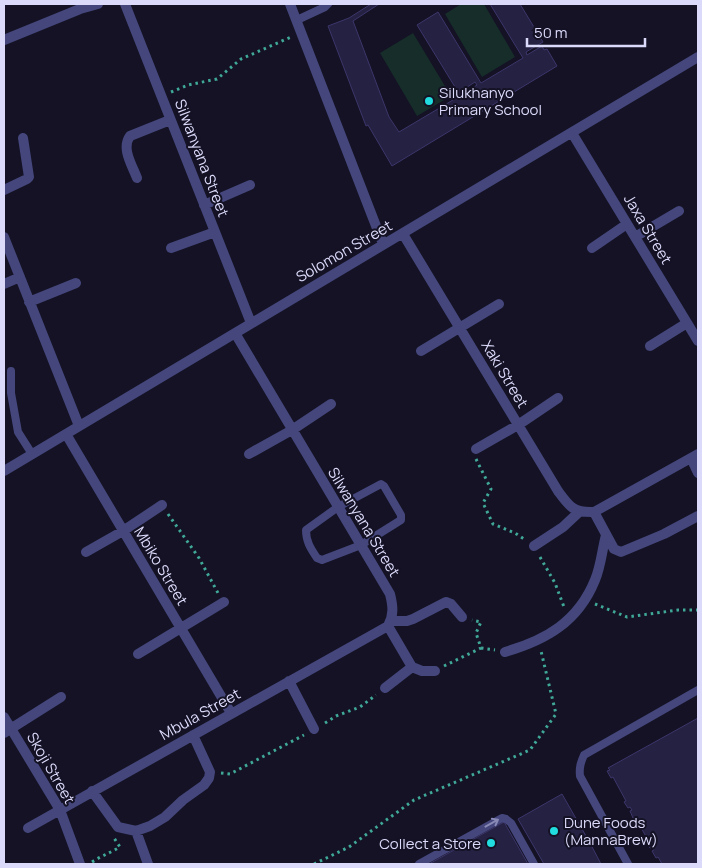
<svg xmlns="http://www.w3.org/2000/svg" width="702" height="868" viewBox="0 0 702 868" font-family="Manrope,sans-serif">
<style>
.green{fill:#162d2a}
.building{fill:#252142;stroke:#3c366b;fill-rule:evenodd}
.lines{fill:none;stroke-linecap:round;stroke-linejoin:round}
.path{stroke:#40a898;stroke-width:3;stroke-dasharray:2.5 4;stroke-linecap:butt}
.service{stroke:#44467c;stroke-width:8}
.minor{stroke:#44467c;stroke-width:10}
.oneway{stroke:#8889b5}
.poi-dot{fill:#21dddf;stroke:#141224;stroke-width:2}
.labels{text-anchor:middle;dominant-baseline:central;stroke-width:4;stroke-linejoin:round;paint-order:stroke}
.poi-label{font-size:15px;fill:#dbdafa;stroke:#141224;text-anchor:start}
.street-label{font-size:15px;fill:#dbdafa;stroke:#141224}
</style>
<rect width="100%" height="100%" fill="#141224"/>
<!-- green -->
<path class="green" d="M461 4H484L515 57 482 77 445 14Z
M413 33 451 96 417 116 380 53Z"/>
<!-- building -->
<path class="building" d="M371 4H379L353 21 389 117 399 132 458 97 453 88 455 87 417 25 438 12 481 83 523 58 490 4H520L543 42 526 52 527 55 542 46 544 50 547 49 557 66 392 166 368 125 366 126 328 26 349 18ZM475 82 477 85 463 94 461 91Z
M698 718V864H662L658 857 656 858 652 851 654 850 652 847 650 848 646 842 648 840 635 817 633 818 630 811 632 810 630 807 628 808 624 802 626 801 613 777 611 778 607 771 610 770 608 768Z
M562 794 590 843 601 864H544L518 819Z
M504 822 528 864H429Z"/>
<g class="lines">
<!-- path -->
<path class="path" d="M171 92 188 85 217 79 241 59 291 37
M476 459 491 489 483 503 493 524 515 533 524 539
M168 514 199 558 218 593
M540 557 555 583 564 607
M595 604 627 617 678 610H698
M481 648 495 650
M444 666 481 648 476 633 481 622 472 620
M325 723 336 716 360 707 376 695
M221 773 230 774 304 735
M92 862C101 856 110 853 120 847L114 838
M314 864 349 847 414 800 530 750 556 714 541 651"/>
<!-- service -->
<path class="service" d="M297 20 325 7 328 4
M11 371V393L18 432 32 454
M381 484 384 486 401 515V520L361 545 322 560 317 558C311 549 306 542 306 530L338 507Z
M419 864 502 818 506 819 511 823 534 864
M628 864 580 776C579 767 581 762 584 755L698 690"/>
<!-- minor -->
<path class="minor" d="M125 4 251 323
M290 4 383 244
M4 40 80 9 98 4
M572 133 698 341
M137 178C132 165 121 148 130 136L170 120
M4 190 27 179 29 177 23 138
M204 205 250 185
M403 234 558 491C569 506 573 513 594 512L698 454
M4 237 79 426
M635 237 679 211
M171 248 215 232
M592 248 627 224
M4 284 20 277
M29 302 76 283
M235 333 390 594C393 606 394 615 388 626
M650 346 687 323
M421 351 499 304
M66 434 231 713
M476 449 518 425 558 398
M249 454 292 430 331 404
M691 458 698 473
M4 471 698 57
M594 512 614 549 621 552 664 534 698 516
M534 546 563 527 579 512
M86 552 123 531 162 505
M390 621H407L413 619 446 602 451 604 462 617
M388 626 412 667 422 671H435
M505 652C546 640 578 622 595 580 601 566 602 550 606 535
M138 654 224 602
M289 681 314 729
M385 688 412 667
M4 717 60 810 80 864
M4 733 61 697
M92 791 118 827 136 831 150 826 165 817 183 800 204 785 209 778 210 772 193 735
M28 828 388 626
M136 831 148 864"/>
</g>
<!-- one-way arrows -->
<defs><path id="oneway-shaft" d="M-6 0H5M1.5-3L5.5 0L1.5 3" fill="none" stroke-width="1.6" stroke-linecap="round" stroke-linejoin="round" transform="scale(1.25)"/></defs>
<use class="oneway" href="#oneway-shaft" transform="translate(492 823) rotate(-29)"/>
<!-- markers -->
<g class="poi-dot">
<circle cx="429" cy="101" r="5"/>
<circle cx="554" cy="831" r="5"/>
<circle cx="491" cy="843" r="5"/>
</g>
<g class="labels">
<!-- poi labels -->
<g class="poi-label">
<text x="439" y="92">Silukhanyo<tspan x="439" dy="17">Primary School</tspan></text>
<text x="564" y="822">Dune Foods<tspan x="564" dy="17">(MannaBrew)</tspan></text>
<text x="481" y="843" text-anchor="end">Collect a Store</text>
</g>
<!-- street labels -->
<g class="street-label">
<text transform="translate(202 158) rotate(69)">Silwanyana Street</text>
<text transform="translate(648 229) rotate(59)">Jaxa Street</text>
<text transform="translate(344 251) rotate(-30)">Solomon Street</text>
<text transform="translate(505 374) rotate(59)">Xaki Street</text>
<text transform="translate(364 522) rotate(59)">Silwanyana Street</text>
<text transform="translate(161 566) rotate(59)">Mbiko Street</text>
<text transform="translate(200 714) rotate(-29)">Mbula Street</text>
<text transform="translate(51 768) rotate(60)">Skoji Street</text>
</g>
</g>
<!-- border -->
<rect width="702" height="868" fill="none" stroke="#dbdafa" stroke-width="10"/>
<!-- scale -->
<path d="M527 38v8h118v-8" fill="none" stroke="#dbdafa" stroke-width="2.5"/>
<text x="534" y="38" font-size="15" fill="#dbdafa" stroke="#141224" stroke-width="4" paint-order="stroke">50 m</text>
</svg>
